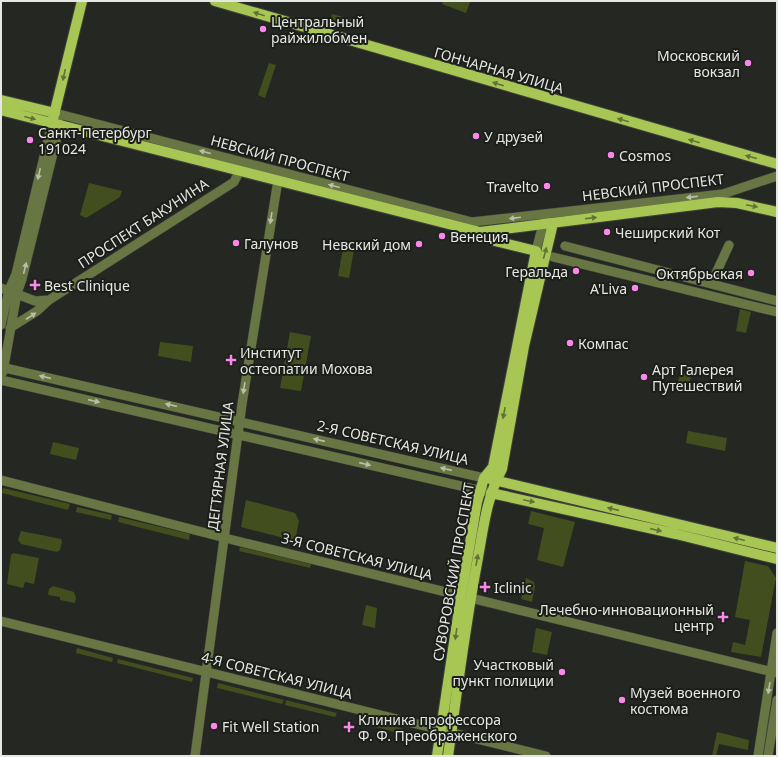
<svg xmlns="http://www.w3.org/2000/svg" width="778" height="757" viewBox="0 0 778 757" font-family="'Noto Sans',sans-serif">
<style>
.green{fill:#424e1e}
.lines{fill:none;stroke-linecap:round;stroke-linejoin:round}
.minor-casing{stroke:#40423d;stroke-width:10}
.major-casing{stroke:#40423d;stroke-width:12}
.minor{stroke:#677642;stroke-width:9}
.major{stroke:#a8c654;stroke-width:10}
.oneway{fill:#627236}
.oneway2{fill:#b9bfab}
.poi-dot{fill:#f888ea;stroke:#1c1e19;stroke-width:1.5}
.labels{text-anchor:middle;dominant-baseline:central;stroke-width:4;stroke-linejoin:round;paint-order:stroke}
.poi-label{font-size:14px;fill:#e5e7e3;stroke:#1c1e19;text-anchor:start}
.street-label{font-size:14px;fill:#e5e7e3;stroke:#1c1e19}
</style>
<rect width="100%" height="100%" fill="#252722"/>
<!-- green -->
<path class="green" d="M443 1H468L470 2 466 13 442 4Z
M332 14 354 20 353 27 330 22Z
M269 63 276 65 265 98 258 95Z
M89 183 122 191 120 197 86 218 80 215Z
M343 248 354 250 349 278 338 276Z
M740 309 751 312 746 333 736 331Z
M290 332 311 336 301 391 280 388Z
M160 342 193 346 191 362 158 356Z
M680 373 691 375 688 393 676 391Z
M688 431 727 438 725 451 686 443Z
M53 442 79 448 76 460 50 454Z
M3 488 70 504 68 510 2 493Z
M246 500 295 513 299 521 295 541 241 527Z
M77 507 112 515 111 520 76 512Z
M531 511 575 522 563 567 537 560 544 528 528 524Z
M119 517 190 534 189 540 118 522Z
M21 531 61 539 62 542 60 550 57 552 21 544 18 540Z
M240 547 311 564 310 568 239 551Z
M13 553 39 558 34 584 25 582 23 588 7 584 11 555Z
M745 561 768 566 776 578 761 657 731 652 733 642 745 645 750 620 735 617Z
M526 578 534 582 535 587 532 602 521 599Z
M53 586 74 592 76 598 75 603 60 600V597L48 595 49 589Z
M366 605 377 608 375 628 362 625Z
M536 628 552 632 547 655 532 652Z
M77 648 113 658 112 662 76 653Z
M118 659 193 678 192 682 117 663Z
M218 683 284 700 282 704 217 688Z
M286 700 337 713 335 717 285 705Z
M369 720 404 729 402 734 368 725Z
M717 732 749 740 748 750 719 744 716 756H712Z"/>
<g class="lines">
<!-- minor casing -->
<g class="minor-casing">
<path id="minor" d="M55 113 472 222 723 194 777 176
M565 246 777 301
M536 251 543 224 547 220
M553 257 777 312
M711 284 729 245
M1 288 35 301 49 300
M1 325 9 290 16 274 52 123
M10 328 37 311 49 300 234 182 242 166
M1 367 484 478
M3 372 17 293 22 279 60 125 57 118
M1 380 487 492
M1 480 237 541 777 673
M1 621 546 756
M195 756 242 404 278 180
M758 756 777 633
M768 756 777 700"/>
</g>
<!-- major casing -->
<g class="major-casing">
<path id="major" d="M215 1 777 164
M1 100 55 113
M1 110 480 232 718 202 737 203 777 212
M52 123 82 1
M490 479 777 548
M491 493 676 534 777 559
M437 756 461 596 477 502 484 478 493 467 536 251 495 241 480 232
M448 756C457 692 465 627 477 563 483 531 486 498 502 469L524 346 553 223"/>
</g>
<!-- minor -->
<use href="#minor" class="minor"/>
<!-- major -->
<use href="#major" class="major"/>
</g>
<!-- one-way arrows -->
<defs><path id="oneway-solid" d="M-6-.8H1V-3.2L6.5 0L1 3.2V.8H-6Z"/></defs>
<g class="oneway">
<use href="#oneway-solid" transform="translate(259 14) rotate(-163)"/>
<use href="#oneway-solid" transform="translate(64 75) rotate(103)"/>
<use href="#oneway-solid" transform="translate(498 84) rotate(-163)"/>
<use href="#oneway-solid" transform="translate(30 118) rotate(14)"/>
<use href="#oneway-solid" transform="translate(623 120) rotate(-164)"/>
<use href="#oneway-solid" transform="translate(694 141) rotate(-164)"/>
<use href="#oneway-solid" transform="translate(751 157) rotate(-165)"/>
<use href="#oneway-solid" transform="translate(752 206) rotate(12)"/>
<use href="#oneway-solid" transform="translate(591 218) rotate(-7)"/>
<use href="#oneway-solid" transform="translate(545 253) rotate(-75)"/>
<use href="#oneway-solid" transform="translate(504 413) rotate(101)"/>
<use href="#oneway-solid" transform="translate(529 501) rotate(12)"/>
<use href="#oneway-solid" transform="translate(613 509) rotate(-167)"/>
<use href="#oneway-solid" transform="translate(656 530) rotate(13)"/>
<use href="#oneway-solid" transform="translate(739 539) rotate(-166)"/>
<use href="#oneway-solid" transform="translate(477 560) rotate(-80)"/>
<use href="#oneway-solid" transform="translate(456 634) rotate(98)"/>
</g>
<g class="oneway2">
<use href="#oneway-solid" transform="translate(205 152) rotate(-165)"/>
<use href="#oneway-solid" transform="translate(39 174) rotate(103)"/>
<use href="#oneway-solid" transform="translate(334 186) rotate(-165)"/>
<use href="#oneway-solid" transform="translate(692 197) rotate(173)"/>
<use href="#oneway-solid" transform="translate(271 218) rotate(99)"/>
<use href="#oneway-solid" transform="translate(515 218) rotate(173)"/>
<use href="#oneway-solid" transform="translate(25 268) rotate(-76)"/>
<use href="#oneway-solid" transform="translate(31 316) rotate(-33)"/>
<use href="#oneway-solid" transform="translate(45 377) rotate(-167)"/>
<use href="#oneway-solid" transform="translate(244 388) rotate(99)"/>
<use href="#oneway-solid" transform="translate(94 401) rotate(13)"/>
<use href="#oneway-solid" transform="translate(171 405) rotate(-167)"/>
<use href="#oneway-solid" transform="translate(319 440) rotate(-167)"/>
<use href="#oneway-solid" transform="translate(365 464) rotate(13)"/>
<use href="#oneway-solid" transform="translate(446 469) rotate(-167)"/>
<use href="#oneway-solid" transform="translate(769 688) rotate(99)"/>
</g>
<!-- markers -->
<g class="poi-dot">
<circle cx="263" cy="29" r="4"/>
<circle cx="748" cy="63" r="4"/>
<circle cx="476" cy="136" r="4"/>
<circle cx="30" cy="140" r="4"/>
<circle cx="611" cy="155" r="4"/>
<circle cx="547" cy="186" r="4"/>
<circle cx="607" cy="232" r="4"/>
<circle cx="442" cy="236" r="4"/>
<circle cx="236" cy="243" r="4"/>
<circle cx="419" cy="244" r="4"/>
<circle cx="576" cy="271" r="4"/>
<circle cx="751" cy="273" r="4"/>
<path d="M33 279h4v4h4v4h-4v4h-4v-4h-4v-4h4z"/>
<circle cx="635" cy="288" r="4"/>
<circle cx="570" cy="343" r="4"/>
<path d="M229 354h4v4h4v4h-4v4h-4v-4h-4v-4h4z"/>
<circle cx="644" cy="377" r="4"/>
<path d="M483 581h4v4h4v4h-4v4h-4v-4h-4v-4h4z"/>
<path d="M721 611h4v4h4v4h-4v4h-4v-4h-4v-4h4z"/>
<circle cx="562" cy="672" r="4"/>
<circle cx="622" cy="700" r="4"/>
<circle cx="214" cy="726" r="4"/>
<path d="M347 721h4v4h4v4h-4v4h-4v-4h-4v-4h4z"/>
</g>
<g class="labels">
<!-- poi labels -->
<g class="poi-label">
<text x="271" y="21">Центральный<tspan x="271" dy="16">райжилобмен</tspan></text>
<text x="740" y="55" text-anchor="end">Московский<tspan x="740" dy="16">вокзал</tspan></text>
<text x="38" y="132">Санкт-Петербург<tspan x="38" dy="16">191024</tspan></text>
<text x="484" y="136">У друзей</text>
<text x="619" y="155">Cosmos</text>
<text x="539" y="186" text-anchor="end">Travelto</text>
<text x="615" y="232">Чеширский Кот</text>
<text x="450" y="236">Венеция</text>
<text x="244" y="243">Галунов</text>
<text x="411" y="244" text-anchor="end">Невский дом</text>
<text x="568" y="271" text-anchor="end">Геральда</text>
<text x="743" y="273" text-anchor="end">Октябрьская</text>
<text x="44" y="285">Best Clinique</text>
<text x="627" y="288" text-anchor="end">A'Liva</text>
<text x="578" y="343">Компас</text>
<text x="240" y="352">Институт<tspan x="240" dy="16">остеопатии Мохова</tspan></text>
<text x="652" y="369">Арт Галерея<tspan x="652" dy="16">Путешествий</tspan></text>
<text x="494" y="587">Iclinic</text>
<text x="714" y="609" text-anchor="end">Лечебно-инновационный<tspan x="714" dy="16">центр</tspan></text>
<text x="554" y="664" text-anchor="end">Участковый<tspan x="554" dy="16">пункт полиции</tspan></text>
<text x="630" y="692">Музей военного<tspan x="630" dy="16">костюма</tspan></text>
<text x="358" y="719">Клиника профессора<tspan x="358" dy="16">Ф. Ф. Преображенского</tspan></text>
<text x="222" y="726">Fit Well Station</text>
</g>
<!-- street labels -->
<g class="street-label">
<text transform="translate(499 70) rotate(16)">ГОНЧАРНАЯ УЛИЦА</text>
<text transform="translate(280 158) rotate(15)">НЕВСКИЙ ПРОСПЕКТ</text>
<text transform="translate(653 187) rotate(-7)">НЕВСКИЙ ПРОСПЕКТ</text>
<text transform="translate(143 223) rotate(-33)">ПРОСПЕКТ БАКУНИНА</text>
<text transform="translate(393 442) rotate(13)">2-Я СОВЕТСКАЯ УЛИЦА</text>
<text transform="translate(220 466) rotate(-83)">ДЕГТЯРНАЯ УЛИЦА</text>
<text transform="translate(357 556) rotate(14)">3-Я СОВЕТСКАЯ УЛИЦА</text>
<text transform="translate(453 572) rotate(-80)">СУВОРОВСКИЙ ПРОСПЕКТ</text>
<text transform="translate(277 675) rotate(14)">4-Я СОВЕТСКАЯ УЛИЦА</text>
</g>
</g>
<!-- border -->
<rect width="778" height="757" fill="none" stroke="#e5e7e3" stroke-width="4"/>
</svg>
